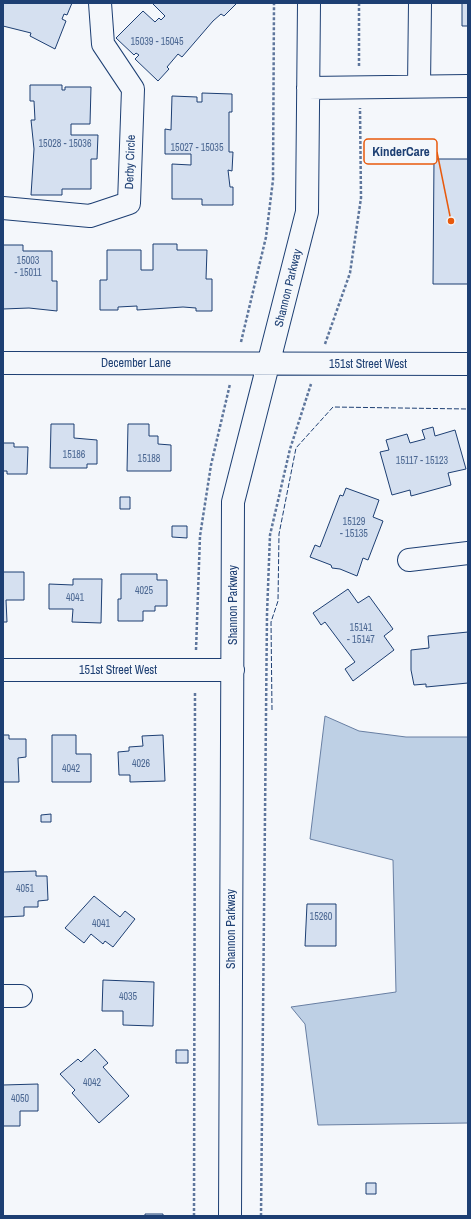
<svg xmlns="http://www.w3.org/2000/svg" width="471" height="1219" viewBox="0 0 471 1219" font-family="'Archivo Narrow',sans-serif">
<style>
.water{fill:#bed0e5;stroke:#687fa3}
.building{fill:#d5e0f0;stroke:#1d3f73}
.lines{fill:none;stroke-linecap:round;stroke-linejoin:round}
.minor-casing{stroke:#1d3f73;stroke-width:24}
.path{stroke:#5e769c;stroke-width:2.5;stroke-dasharray:3 2;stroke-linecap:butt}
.minor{stroke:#f4f7fb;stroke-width:22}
.fence{stroke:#1d3f73;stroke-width:1;stroke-dasharray:5 2;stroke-linecap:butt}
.labels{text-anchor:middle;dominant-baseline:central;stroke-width:3;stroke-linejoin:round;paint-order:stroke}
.number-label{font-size:10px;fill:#4b6792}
.street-label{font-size:12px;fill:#1d3f73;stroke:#f4f7fb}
.leader{fill:none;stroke:#e8590c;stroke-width:1.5}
.callout-dot{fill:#e8590c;stroke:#f4f7fb;stroke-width:1.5}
.callout{fill:#f4f7fb;stroke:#e8590c;stroke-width:1.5}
.callout-label{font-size:13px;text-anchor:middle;font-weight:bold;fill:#1d3f73}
</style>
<rect width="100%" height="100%" fill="#f4f7fb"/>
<!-- water -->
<path class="water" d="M325 716 359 731 406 737H468V1123L318 1125 305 1024 291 1007 396 992 393 860 310 839Z"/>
<!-- building -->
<path class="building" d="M3 3H72L67 15 64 14 62 19 66 21 55 49 30 36 31 33 3 26Z
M152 3H234L236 4 224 16 221 14 213 21 182 57 178 54 167 67 169 69 158 81 135 59 139 55 136 53 134 55 116 38 143 11 155 22 159 18 161 20 165 16Z
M462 3H468V26H462Z
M30 85H62V90H65V87H91L90 124H71V135H98L97 159H91V189H62V195H31L34 149 31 120H35L34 101H30Z
M202 93 232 94V112H229V152H233L232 171 228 170 230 187H233V205H202V199H172V164L191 165V154H165V129L171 130 172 96 197 97V102H202Z
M434 159H468V284H433Z
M153 244H177V250H207L206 279H212V311H196V308L183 307 137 310V306L118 307V310H100V280H107V250H141V270H153Z
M3 245H23V251H52V281H57V311L29 308 3 309Z
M51 424H74V438L97 440V464H87V468H50Z
M128 424H149V436H158V444L171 445V471H127Z
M433 427 435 436 455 430 466 469 448 473 451 485 411 496 410 490 392 495 380 452 389 450 386 440 407 434 410 443 425 439 422 430Z
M3 443H14V447H28L27 474H7V471H3Z
M346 488 379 500 373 517 383 521 368 560 363 558 357 576 340 569 332 568 331 565 310 557 315 545 320 547 340 495 343 496Z
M120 497H130V509H120Z
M172 526H187V538L172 537Z
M3 572H24V600H6L7 622H3Z
M121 574H157V580H167V606H155V611H143V621H118V599H121Z
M73 579H102L101 623 72 622 73 609H49V584L73 585Z
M348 589 358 603 369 596 393 629 384 636 394 650 353 681 345 669 355 662 325 622 321 625 313 613Z
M468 632V683L426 687V684L414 685 411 670V650L429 648 428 636Z
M3 735H9V739H26V757L18 758 19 782H3Z
M52 735H76V754H91V782H52Z
M163 735 165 781 130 782V775H119L118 752 129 751V747L143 746 142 736Z
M51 814V822H41V815Z
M36 871V876H47L48 900 38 901V907H24V916L3 917V872Z
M94 896 120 917 125 911 135 919 113 947 105 941 103 944 91 934 84 943 65 928Z
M307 904H336V946H305Z
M103 980 154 982 153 1026 123 1025V1011H102Z
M95 1049 108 1063 103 1067 129 1096 99 1123 72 1093 75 1090 60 1074 78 1059 81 1062Z
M176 1050H188V1063H176Z
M38 1084V1111H20V1126H3V1085Z
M366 1183H376V1194H366Z
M145 1214H163V1216H145Z"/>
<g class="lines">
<!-- minor casing -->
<g class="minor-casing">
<path id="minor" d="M419 86 420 3
M308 88 468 86
M3 208 90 216 129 203 133 89 103 44 100 3
M3 363 468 364
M409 560 468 553
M3 670H233
M3 996H21
M230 1216 233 502 307 212 309 3"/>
</g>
<!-- path -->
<path class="path" d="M359 3V67
M241 342 266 237 273 180 274 3
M325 344 350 273 361 198 360 108
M196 650 200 536 211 465 230 384
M194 1216 195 691
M261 1216 267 614 270 535 290 449 311 384"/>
<!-- minor -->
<use href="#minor" class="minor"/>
<!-- fence -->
<path class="fence" d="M272 710 271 622 278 601 279 534 296 448 333 407 468 409"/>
</g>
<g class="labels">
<!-- number labels -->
<g class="number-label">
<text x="157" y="41">15039 - 15045</text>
<text x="65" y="143">15028 - 15036</text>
<text x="197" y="147">15027 - 15035</text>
<text x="28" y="260">15003<tspan x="28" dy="12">- 15011</tspan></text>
<text x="74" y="454">15186</text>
<text x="149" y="458">15188</text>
<text x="422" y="460">15117 - 15123</text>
<text x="354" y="521">15129<tspan x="354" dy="12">- 15135</tspan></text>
<text x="144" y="590">4025</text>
<text x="75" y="597">4041</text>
<text x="361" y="627">15141<tspan x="361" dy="12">- 15147</tspan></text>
<text x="141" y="763">4026</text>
<text x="71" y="768">4042</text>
<text x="25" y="888">4051</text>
<text x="321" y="916">15260</text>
<text x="101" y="923">4041</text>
<text x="128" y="996">4035</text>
<text x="92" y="1082">4042</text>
<text x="20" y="1098">4050</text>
</g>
<!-- street labels -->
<g class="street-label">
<text transform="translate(130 162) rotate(-88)">Derby Circle</text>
<text transform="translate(288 288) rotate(-76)">Shannon Parkway</text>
<text x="136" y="363">December Lane</text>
<text x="368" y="364">151st Street West</text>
<text transform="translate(233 605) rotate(-90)">Shannon Parkway</text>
<text x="118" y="670">151st Street West</text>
<text transform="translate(231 929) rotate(-90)">Shannon Parkway</text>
</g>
</g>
<!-- callouts -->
<path class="leader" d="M451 221L437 152"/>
<circle class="callout-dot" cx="451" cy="221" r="4"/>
<rect class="callout" x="364" y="139" width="73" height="25" rx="4"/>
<g class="callout-label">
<text x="401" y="156">KinderCare</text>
</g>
<!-- border -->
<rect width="471" height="1219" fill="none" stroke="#1d3f73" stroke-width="8"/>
</svg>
